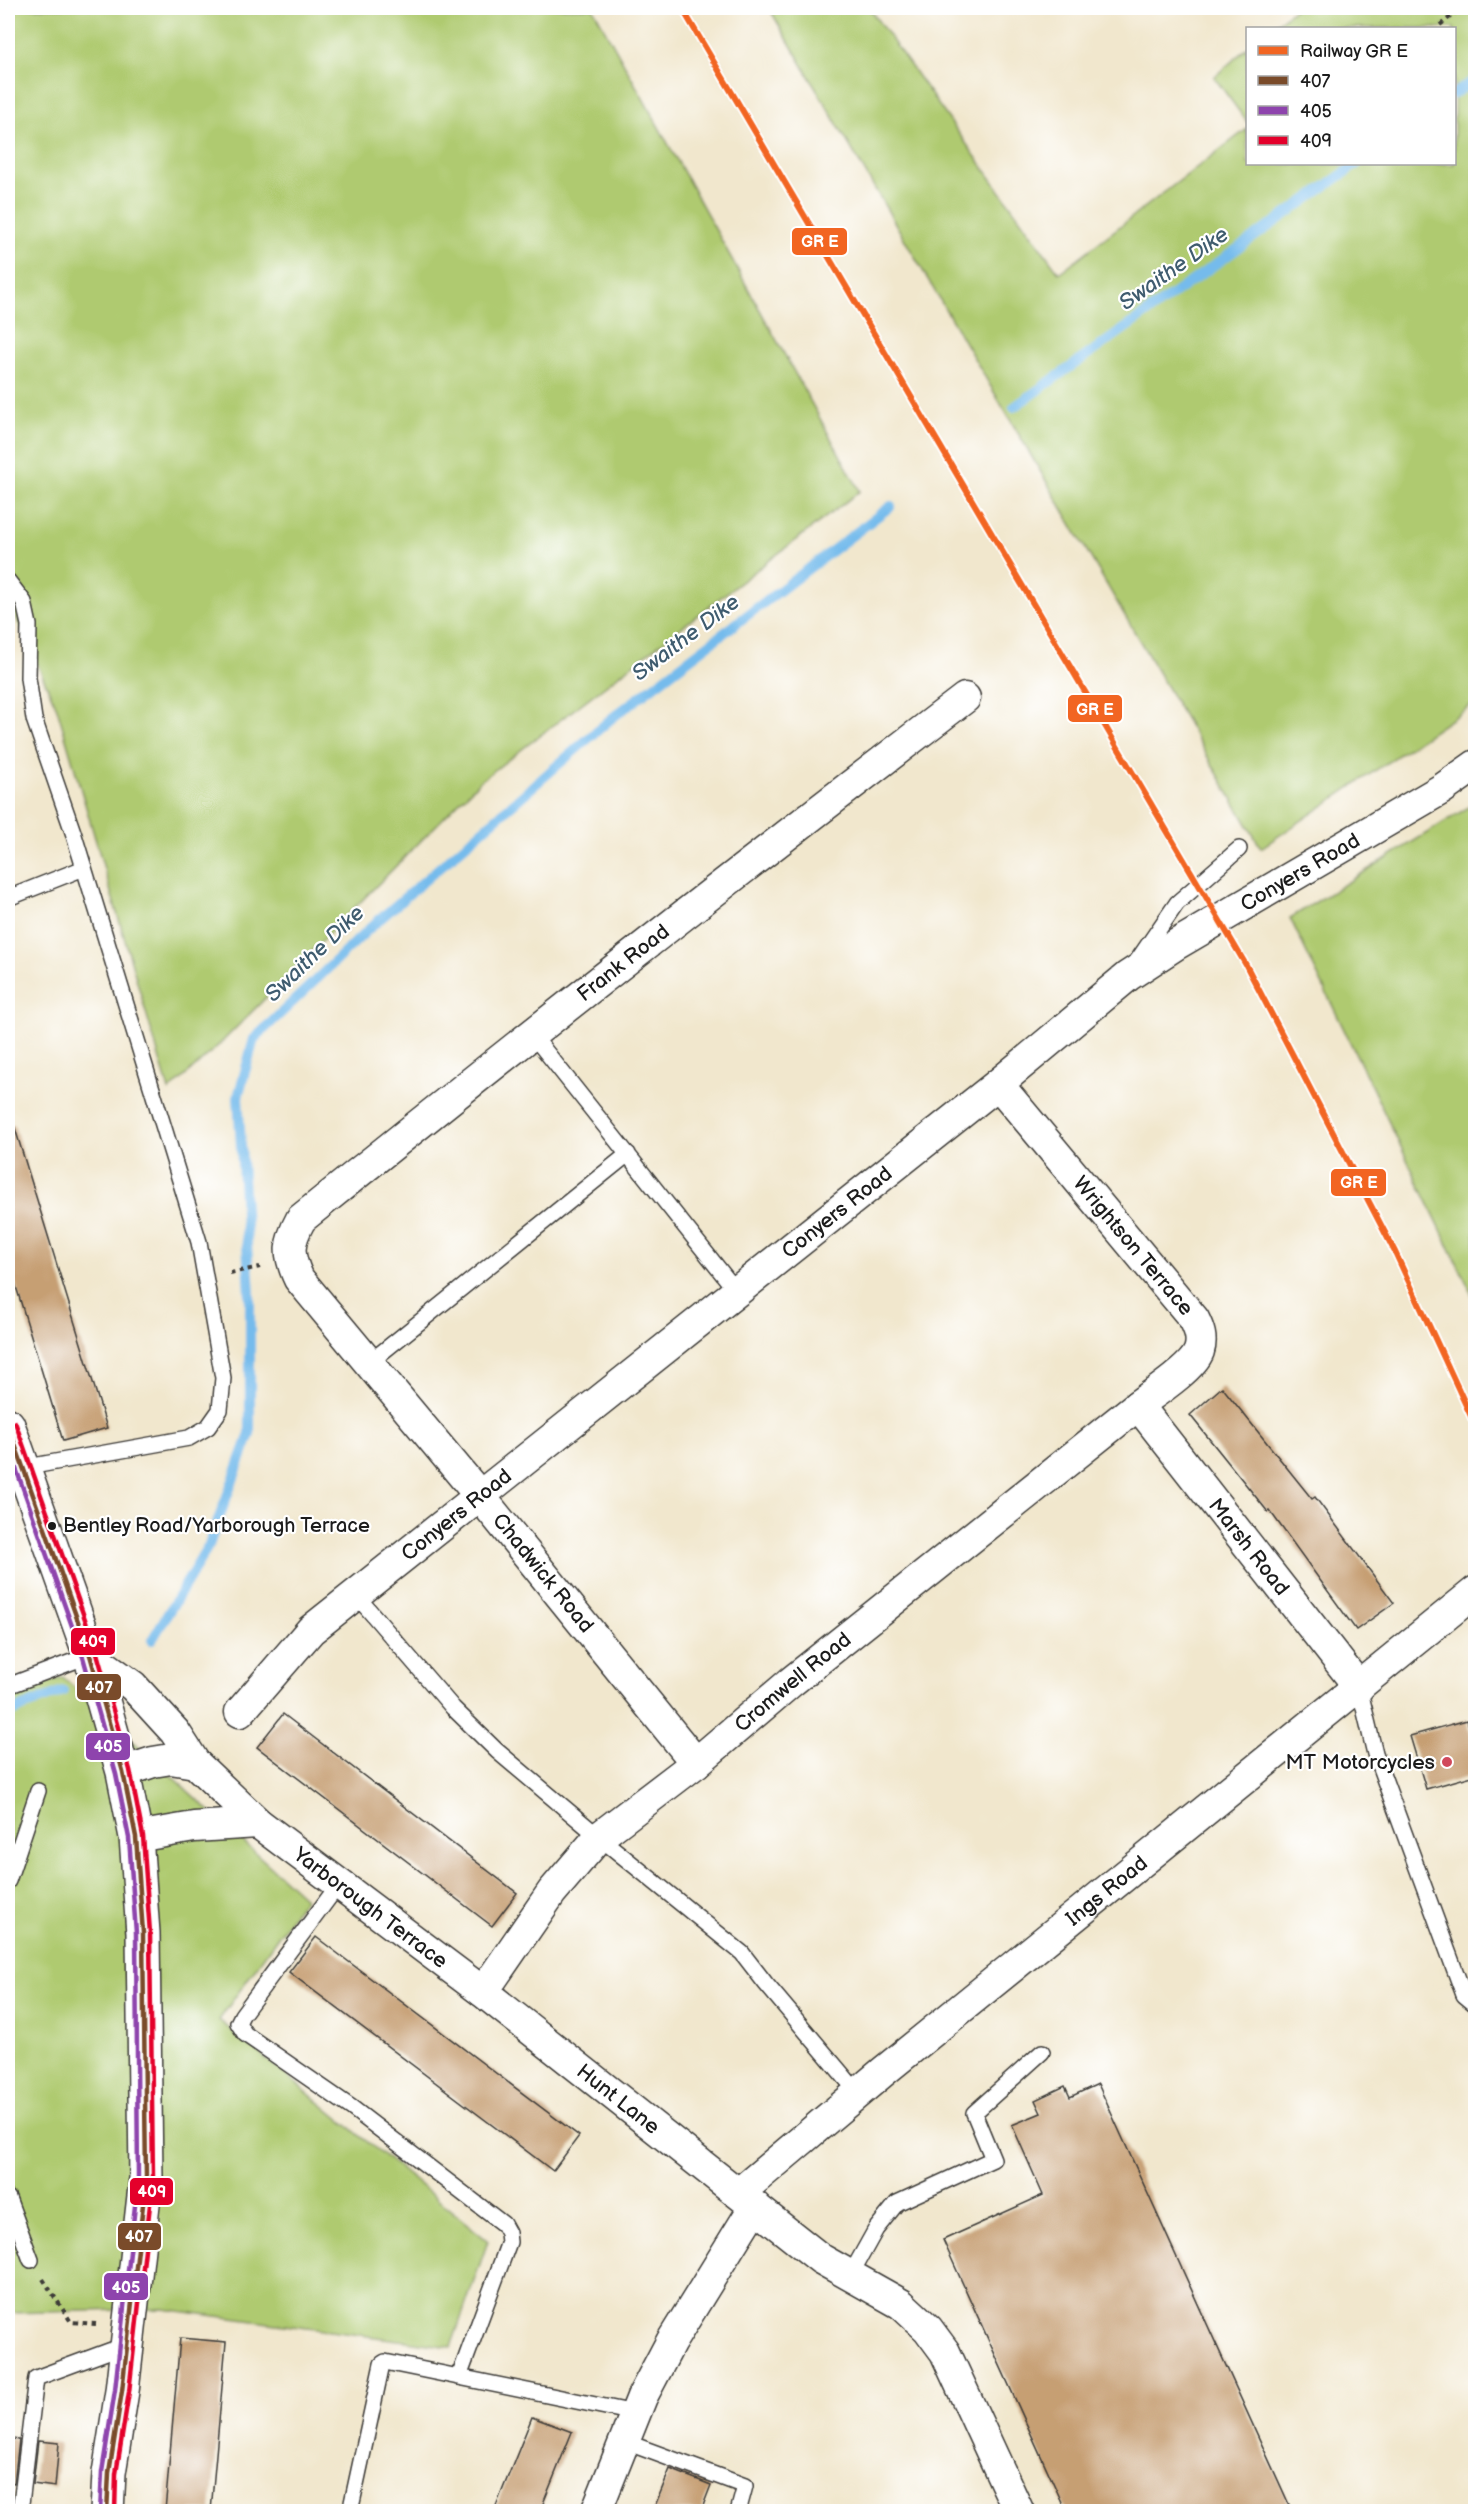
<svg xmlns="http://www.w3.org/2000/svg" width="1483" height="2519" viewBox="0 0 1483 2519" font-family="'Balsamiq Sans',sans-serif">
<style>
.green{fill:#afca70;stroke:#667346;stroke-width:1.5}
.lines{fill:none;stroke-linecap:round;stroke-linejoin:round}
.stream{stroke:#74bbec;stroke-width:10}
.building{fill:#c69f73}
.lane-casing{stroke:#3c3a37;stroke-width:18}
.street-casing{stroke:#3c3a37;stroke-width:33}
.highway-casing{stroke:#3c3a37;stroke-width:36}
.path{stroke:#3c3a37;stroke-width:4;stroke-dasharray:4.5 4.5;stroke-linecap:butt}
.lane{stroke:#fff;stroke-width:15}
.street{stroke:#fff;stroke-width:30}
.highway{stroke:#fff;stroke-width:33}
.bus-1-casing{stroke:#fff;stroke-width:9}
.bus-2-casing{stroke:#fff;stroke-width:9}
.bus-3-casing{stroke:#fff;stroke-width:9}
.bus-1{stroke:#7a4b2a;stroke-width:4.5}
.bus-2{stroke:#8e44ad;stroke-width:4.5}
.bus-3{stroke:#e4002b;stroke-width:4.5}
.rail-1-casing{stroke:#fff;stroke-width:10}
.rail-1{stroke:#f26522;stroke-width:6}
.bus-dot{fill:#1c1c1c;stroke:#fff;stroke-width:2}
.poi-dot{fill:#d1495b;stroke:#fff;stroke-width:2}
.labels{text-anchor:middle;dominant-baseline:central;stroke-width:4.5;stroke-linejoin:round;paint-order:stroke}
.bus-label{font-size:20px;fill:#1c1c1c;stroke:#fff;text-anchor:start}
.street-label{font-size:21px;fill:#1c1c1c;stroke:#fff}
.poi-label{font-size:21px;fill:#1c1c1c;stroke:#fff;text-anchor:end}
.water-label{font-size:22px;font-style:italic;fill:#3f5c6f;stroke:#fff}
.line-badge{stroke:#fff;stroke-width:2}
.badge-label{font-size:16px;text-anchor:middle;font-weight:bold;fill:#fff}
</style>
<rect width="100%" height="100%" fill="#fff"/>
<filter id="ink" filterUnits="userSpaceOnUse"><feTurbulence type="fractalNoise" baseFrequency=".0167" numOctaves="2"/><feDisplacementMap in="SourceGraphic" scale="12" xChannelSelector="R" yChannelSelector="G"/><feConvolveMatrix kernelMatrix="1 2 1 2 8 2 1 2 1" color-interpolation-filters="sRGB"/></filter>
<filter id="wash" filterUnits="userSpaceOnUse"><feTurbulence type="fractalNoise" baseFrequency=".008" numOctaves="4" result="noise"/><feDisplacementMap in="SourceGraphic" scale="24" xChannelSelector="R" yChannelSelector="G"/><feGaussianBlur stdDeviation="1.35" result="paint"/><feColorMatrix in="noise" values="0 0 0 0 0 0 0 0 0 0 0 0 0 0 0 0 0 1.4 0 .05"/><feComposite in="paint" operator="in"/></filter>
<g filter="url(#wash)">
<rect width="100%" height="100%" fill="#f1e7cd"/>
<!-- green -->
<path class="green" d="M8 8H593L860 491 479 782 222 1042 169 1091 57 708 8 600Z
M769 8H869L1059 273 1247 129 1248 164H1454V28H1271L1296 8H1475V703L1261 848Z
M1247 48V122L1214 77Z
M1475 803V1300L1290 918Z
M63 1677 305 1898 219 2020 488 2241 451 2347 163 2309 8 2313V1696Z"/>
<g class="lines">
<!-- stream -->
<path class="stream" d="M1454 94 1476 79
M1014 407 1357 164
M152 1640 209 1545 250 1434V1294L238 1097 254 1039 372 926 612 718 891 506
M8 1713 63 1691"/>
</g>
<g id="blocks">
<!-- building -->
<path class="building" d="M14 1125 107 1428 63 1441 8 1260V1126Z
M1222 1387 1312 1499 1315 1497 1394 1603 1356 1630 1270 1511 1268 1512 1190 1415Z
M283 1714 517 1893 492 1926 257 1747Z
M1467 1720 1476 1749V1775L1426 1789 1410 1736Z
M316 1937 579 2136 553 2171 289 1972Z
M1098 2084 1292 2511H1066L943 2240 1043 2195 1012 2125 1041 2113 1035 2100 1065 2086 1070 2097Z
M180 2338 226 2342 211 2511H165Z
M532 2417 572 2432 540 2511H494Z
M8 2438 19 2440 14 2483 8 2482Z
M38 2441 59 2443 55 2487 33 2484Z
M670 2469 711 2485 701 2511H653Z"/>
</g>
</g>
<g filter="url(#ink)">
<use href="#blocks" fill-opacity="0" stroke="#3c3a37" stroke-width="1.5"/>
<g class="lines">
<!-- lane casing -->
<g class="lane-casing">
<path id="lane" d="M8 581 24 602 29 625 28 678 34 719 73 832 199 1242 223 1378 220 1410 208 1427 189 1438 22 1468
M8 898 84 868
M1137 961 1177 903 1239 849
M531 1033 737 1292
M370 1362 628 1154
M355 1594 453 1708 497 1751 599 1837 742 1953 766 1984 858 2093
M8 1686 90 1655
M1359 1687 1375 1754 1464 1995 1476 2005
M8 1881 38 1791
M339 1884 242 2015 238 2023 245 2034 352 2108 503 2224 508 2233 509 2242 459 2377
M8 2198 31 2260
M851 2274 876 2229 897 2203 993 2159 974 2113 1042 2052
M623 2441 745 2486 738 2512
M20 2512 36 2378 128 2344
M350 2512 382 2364 385 2362 635 2413"/>
</g>
<!-- street casing -->
<g class="street-casing">
<g id="street">
<path id="s1" d="M1138 1405 1359 1687"/>
<path d="M90 1655 133 1686 175 1732 195 1763"/>
<path id="s2" d="M240 1712 311 1630 998 1084 1128 976 1177 944 1442 789 1476 765"/>
<path id="s3" d="M696 1763 479 1495 299 1279C287 1254 288 1243 301 1219 520 1042 741 869 965 698"/>
<path id="s4" d="M123 1772 153 1762 171 1759 195 1763 258 1823 483 1992 821 2259 901 2304 928 2329 945 2352 1019 2512"/>
<path d="M136 1837 194 1827 258 1823"/>
<path id="s5" d="M483 1992 552 1892 599 1837 696 1763 791 1682 1138 1405C1153 1394 1193 1368 1199 1351 1203 1339 1199 1329 1194 1319L998 1084"/>
<path id="s6" d="M739 2193 884 2071 1476 1591"/>
<path d="M596 2512 642 2397 671 2342 755 2206"/>
</g>
</g>
<!-- highway casing -->
<g class="highway-casing">
<path id="highway" d="M8 1425 90 1655 123 1772 136 1837 143 1933 146 2178 122 2391 109 2473 107 2512"/>
</g>
<!-- path -->
<path class="path" d="M1440 25 1462 8
M230 1273 260 1267
M43 2279 71 2322 96 2324"/>
<!-- lane -->
<use href="#lane" class="lane"/>
<!-- street -->
<use href="#street" class="street"/>
<!-- highway -->
<use href="#highway" class="highway"/>
<!-- bus-1 casing -->
<g class="bus-1-casing">
<path id="bus-1" d="M8 1425 90 1655 123 1772 136 1837 143 1933 146 2178 122 2391 109 2473 107 2512"/>
</g>
<!-- bus-2 casing -->
<g class="bus-2-casing">
<path id="bus-2" d="M8 1446 83 1657 116 1774 129 1838 136 1933 138 2178 115 2390 102 2472 100 2512"/>
</g>
<!-- bus-3 casing -->
<g class="bus-3-casing">
<path id="bus-3" d="M15 1422 97 1653 130 1770 143 1836 150 1933 153 2178 129 2392 116 2474 115 2512"/>
</g>
<!-- bus-1 -->
<use href="#bus-1" class="bus-1"/>
<!-- bus-2 -->
<use href="#bus-2" class="bus-2"/>
<!-- bus-3 -->
<use href="#bus-3" class="bus-3"/>
<!-- rail-1 casing -->
<g class="rail-1-casing">
<path id="rail-1" d="M682 8 1246 965 1395 1252 1476 1427"/>
</g>
<!-- rail-1 -->
<use href="#rail-1" class="rail-1"/>
</g>
</g>
<!-- markers -->
<circle class="bus-dot" cx="52" cy="1526" r="5"/>
<circle class="poi-dot" cx="1447" cy="1762" r="6"/>
<g class="labels">
<!-- bus labels -->
<g class="bus-label">
<text x="63" y="1526">Bentley Road/Yarborough Terrace</text>
</g>
<!-- street labels -->
<g class="street-label">
<text stroke="none"><textPath href="#s2" startOffset="1356">Conyers Road</textPath></text>
<text stroke="none"><textPath href="#s3" startOffset="1101">Frank Road</textPath></text>
<text stroke="none"><textPath href="#s2" startOffset="780">Conyers Road</textPath></text>
<text transform="translate(1133 1246) rotate(50)">Wrightson Terrace</text>
<text stroke="none"><textPath href="#s2" startOffset="294">Conyers Road</textPath></text>
<text stroke="none"><textPath href="#s1" startOffset="180">Marsh Road</textPath></text>
<text transform="translate(543 1573) rotate(51)">Chadwick Road</text>
<text stroke="none"><textPath href="#s5" startOffset="442">Cromwell Road</textPath></text>
<text stroke="none"><textPath href="#s6" startOffset="476">Ings Road</textPath></text>
<text stroke="none"><textPath href="#s4" startOffset="302">Yarborough Terrace</textPath></text>
<text stroke="none"><textPath href="#s4" startOffset="615">Hunt Lane</textPath></text>
</g>
<!-- poi labels -->
<g class="poi-label">
<text x="1435" y="1762">MT Motorcycles</text>
</g>
<!-- water labels -->
<g class="water-label">
<text transform="translate(1174 269) rotate(-35)">Swaithe Dike</text>
<text transform="translate(686 638) rotate(-37)">Swaithe Dike</text>
<text transform="translate(315 954) rotate(-44)">Swaithe Dike</text>
</g>
</g>
<g class="line-badge">
<rect x="791" y="227" width="57" height="29" rx="6" fill="#f26522"/>
<rect x="1067" y="694" width="56" height="29" rx="6" fill="#f26522"/>
<rect x="1330" y="1168" width="57" height="29" rx="6" fill="#f26522"/>
<rect x="70" y="1627" width="46" height="29" rx="6" fill="#e4002b"/>
<rect x="76" y="1673" width="46" height="28" rx="6" fill="#7a4b2a"/>
<rect x="85" y="1732" width="46" height="29" rx="6" fill="#8e44ad"/>
<rect x="129" y="2177" width="45" height="29" rx="6" fill="#e4002b"/>
<rect x="117" y="2222" width="45" height="29" rx="6" fill="#7a4b2a"/>
<rect x="103" y="2272" width="46" height="29" rx="6" fill="#8e44ad"/>
</g>
<g class="badge-label">
<text x="820" y="247">GR E</text>
<text x="1095" y="715">GR E</text>
<text x="1359" y="1188">GR E</text>
<text x="93" y="1647">409</text>
<text x="99" y="1693">407</text>
<text x="108" y="1752">405</text>
<text x="152" y="2197">409</text>
<text x="139" y="2242">407</text>
<text x="126" y="2293">405</text>
</g>
<!-- margin -->
<rect width="1483" height="2519" fill="none" stroke="#fff" stroke-width="30"/>
<!-- legend -->
<rect x="1246" y="27" width="210" height="138" fill="#ffffff" stroke="#a4a4a4" stroke-width="1.5"/>
<rect x="1258" y="46" width="30" height="9" fill="#f26522" stroke="#a4a4a4" stroke-width="1.5"/>
<text x="1300" y="57" font-size="18" fill="#1c1c1c">Railway GR E</text>
<rect x="1258" y="76" width="30" height="9" fill="#7a4b2a" stroke="#a4a4a4" stroke-width="1.5"/>
<text x="1300" y="87" font-size="18" fill="#1c1c1c">407</text>
<rect x="1258" y="106" width="30" height="9" fill="#8e44ad" stroke="#a4a4a4" stroke-width="1.5"/>
<text x="1300" y="117" font-size="18" fill="#1c1c1c">405</text>
<rect x="1258" y="136" width="30" height="9" fill="#e4002b" stroke="#a4a4a4" stroke-width="1.5"/>
<text x="1300" y="147" font-size="18" fill="#1c1c1c">409</text>
</svg>
